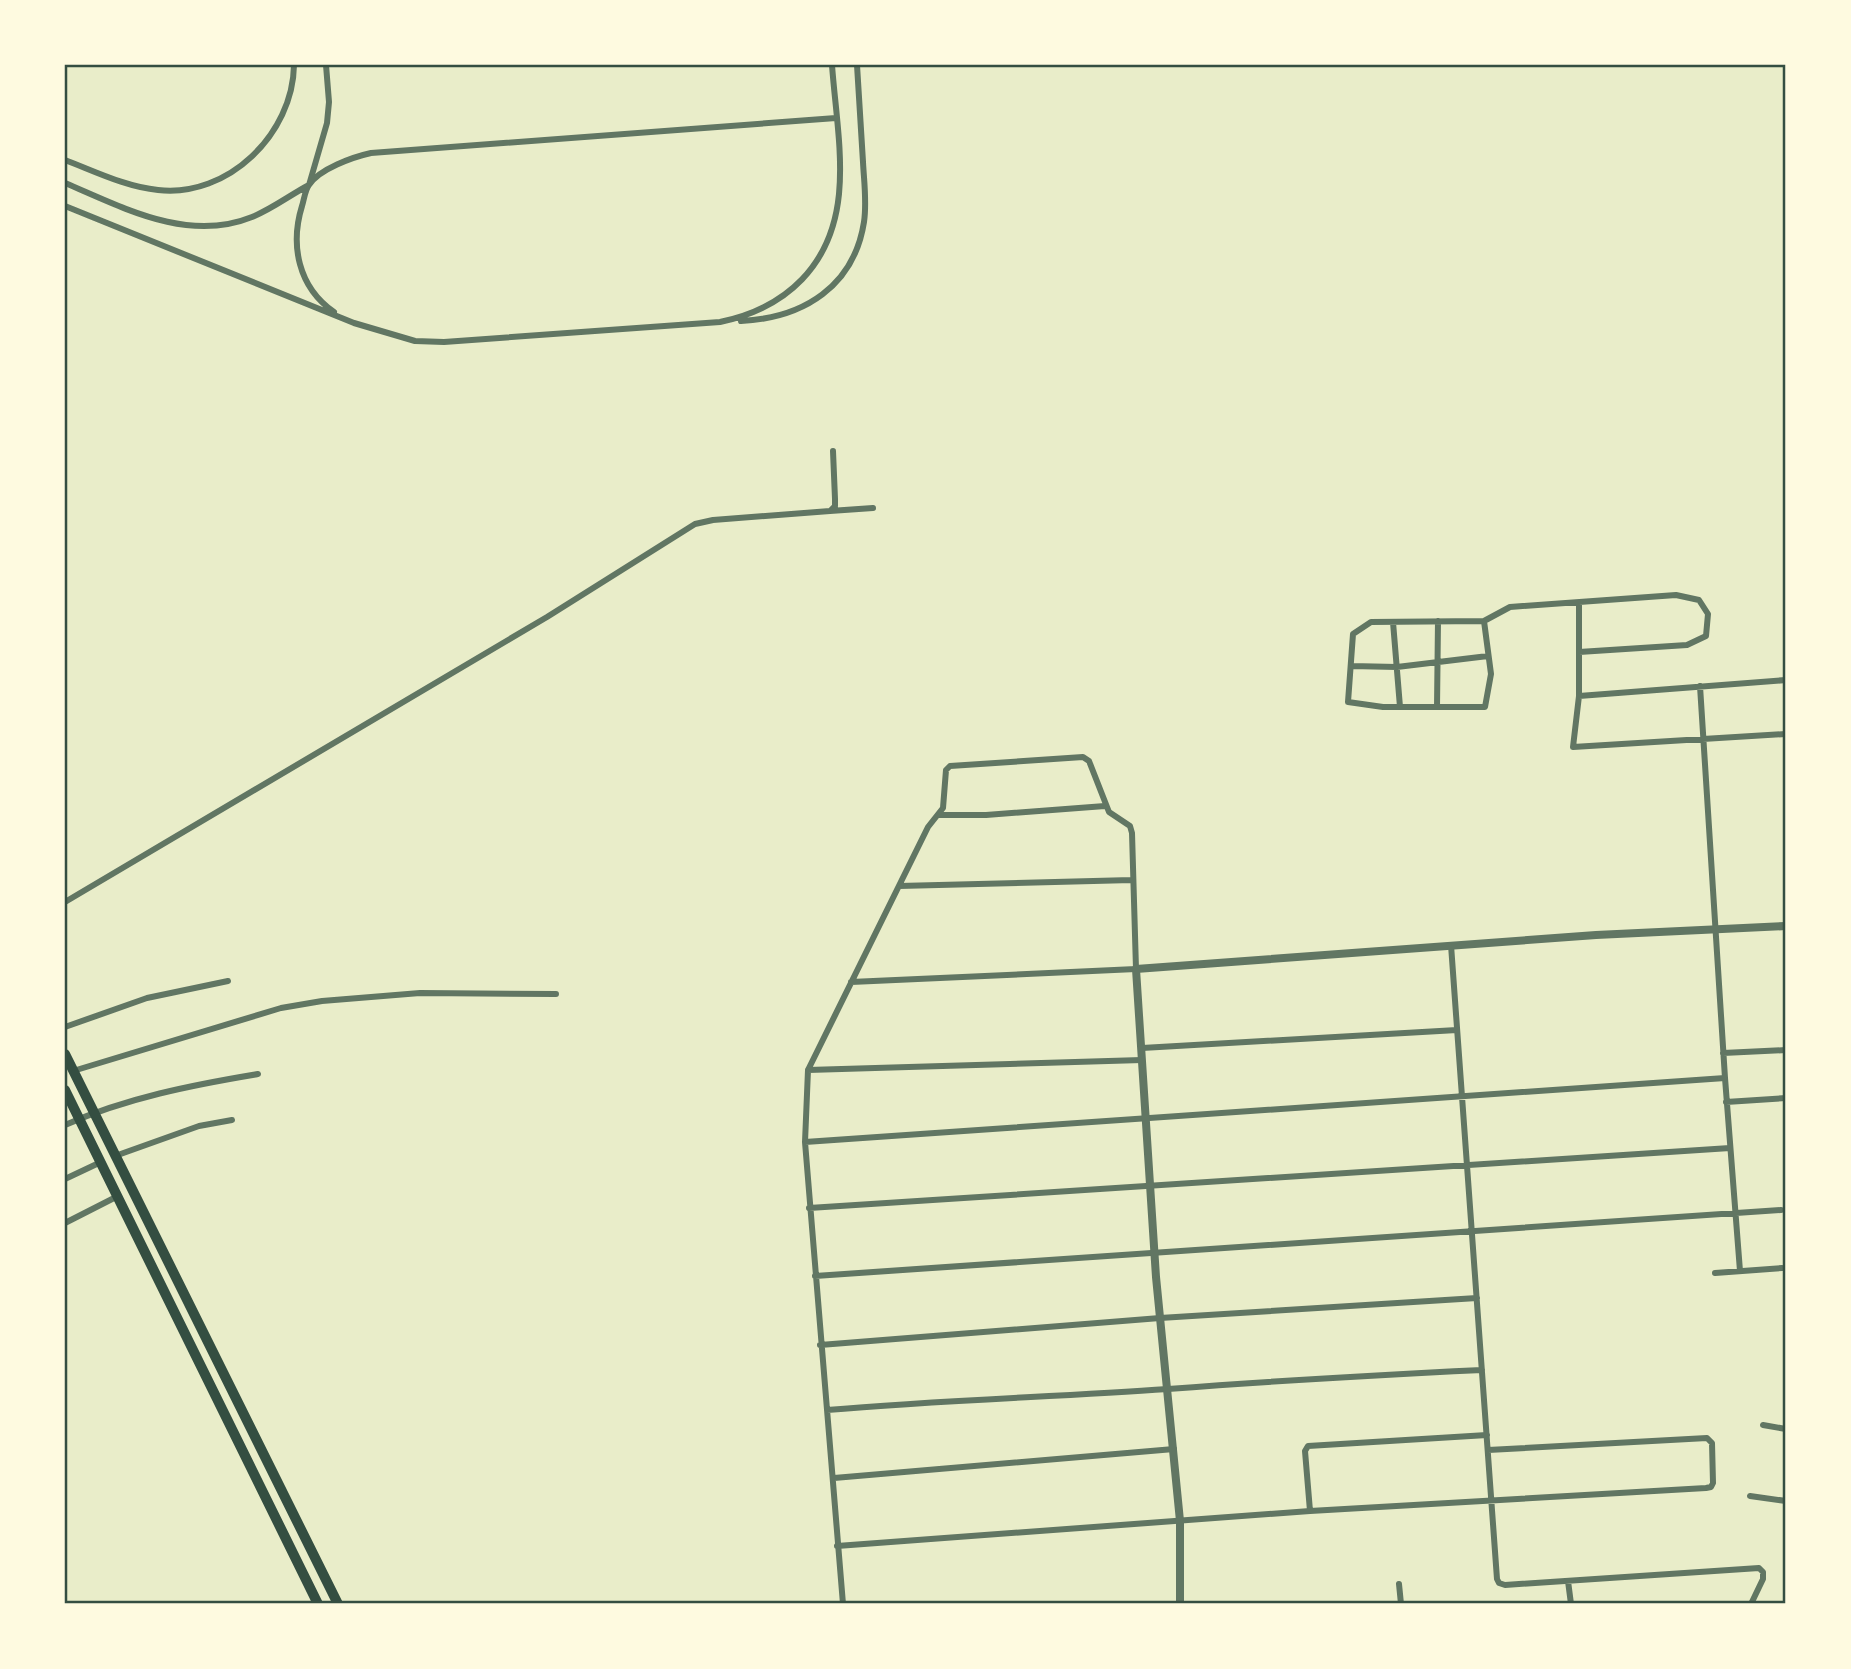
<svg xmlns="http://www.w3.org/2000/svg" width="1851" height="1669" viewBox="0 0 1851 1669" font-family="'Roboto Serif',serif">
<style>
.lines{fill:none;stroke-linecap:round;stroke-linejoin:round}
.minor{stroke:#617663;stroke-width:6}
.tertiary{stroke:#617663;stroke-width:8}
.trunk{stroke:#344e41;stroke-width:10}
.neatline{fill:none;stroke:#344e41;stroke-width:2.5}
</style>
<rect width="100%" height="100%" fill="#e9edc9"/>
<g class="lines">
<!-- minor -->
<path class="minor" d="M65 160C94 171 126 187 158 190 228 198 293 134 294 65
M65 183C124 208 188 243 252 217 272 209 290 195 309 185L327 123 329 102 326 65
M65 206 354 323 415 341 444 342 720 322C787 308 832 265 839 194 843 152 835 107 832 65
M334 312C298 287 290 245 302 206 304 200 305 190 309 185 319 169 353 157 371 153L836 118
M741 321C804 318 854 286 864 222 867 202 864 182 863 162 861 130 859 97 857 65
M830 511 873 508
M1579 603V696L1573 747 1786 734
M1484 621 1491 674 1485 707H1383L1348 702 1353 634 1371 622 1484 621 1510 607 1676 595 1699 600 1708 614 1706 636 1687 645 1579 652
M1393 622 1400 707
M1351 666 1397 667 1488 656
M1700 686 1725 1078 1740 1271
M1579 696 1786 680
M1437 707 1438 621
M940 815H986L1105 806
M899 886 1132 880
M65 902 547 617 695 524 713 520 830 511 835 506V499L833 451
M1451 945 1497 1579 1499 1583 1505 1585 1759 1568 1763 1572V1579L1751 1604
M65 1027 147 998 228 981
M1142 1048 1457 1030
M1723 1053 1786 1050
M808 1070 1142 1060
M73 1071 281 1008 322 1001 420 993 556 994
M1726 1102 1786 1098
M65 1125C126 1098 192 1085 258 1074
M805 1142 1725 1078
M115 1156 199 1126 232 1120
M65 1179 101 1162
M809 1208 1730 1148
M65 1223 118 1196
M1715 1273 1782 1268
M815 1276 1781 1210
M820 1345 1160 1318 1477 1298
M827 1410C941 1400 1054 1397 1168 1389 1272 1381 1377 1375 1482 1370
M1763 1425 1786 1429
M834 1478 1174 1449
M1750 1496 1786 1501
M1310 1511 1305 1451 1308 1446 1487 1435
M837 1546 1310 1511 1706 1488 1711 1487 1713 1483 1712 1443 1707 1438 1488 1450
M1568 1581 1571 1604
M1399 1584 1401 1604
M843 1604 805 1142 808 1070 928 827 943 808 946 770 950 766 1083 757 1089 761 1109 812 1130 826 1132 833 1136 969 851 982"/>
<!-- tertiary -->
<path class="tertiary" d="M1180 1604V1521L1156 1277 1136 969 1596 935 1786 926"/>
<!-- trunk -->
<path class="trunk" d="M65 1054 338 1604
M65 1090 318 1604"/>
</g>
<!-- border -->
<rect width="1851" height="1669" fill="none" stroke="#fefae0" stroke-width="133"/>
<rect x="66" y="66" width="1718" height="1536" class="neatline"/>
</svg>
